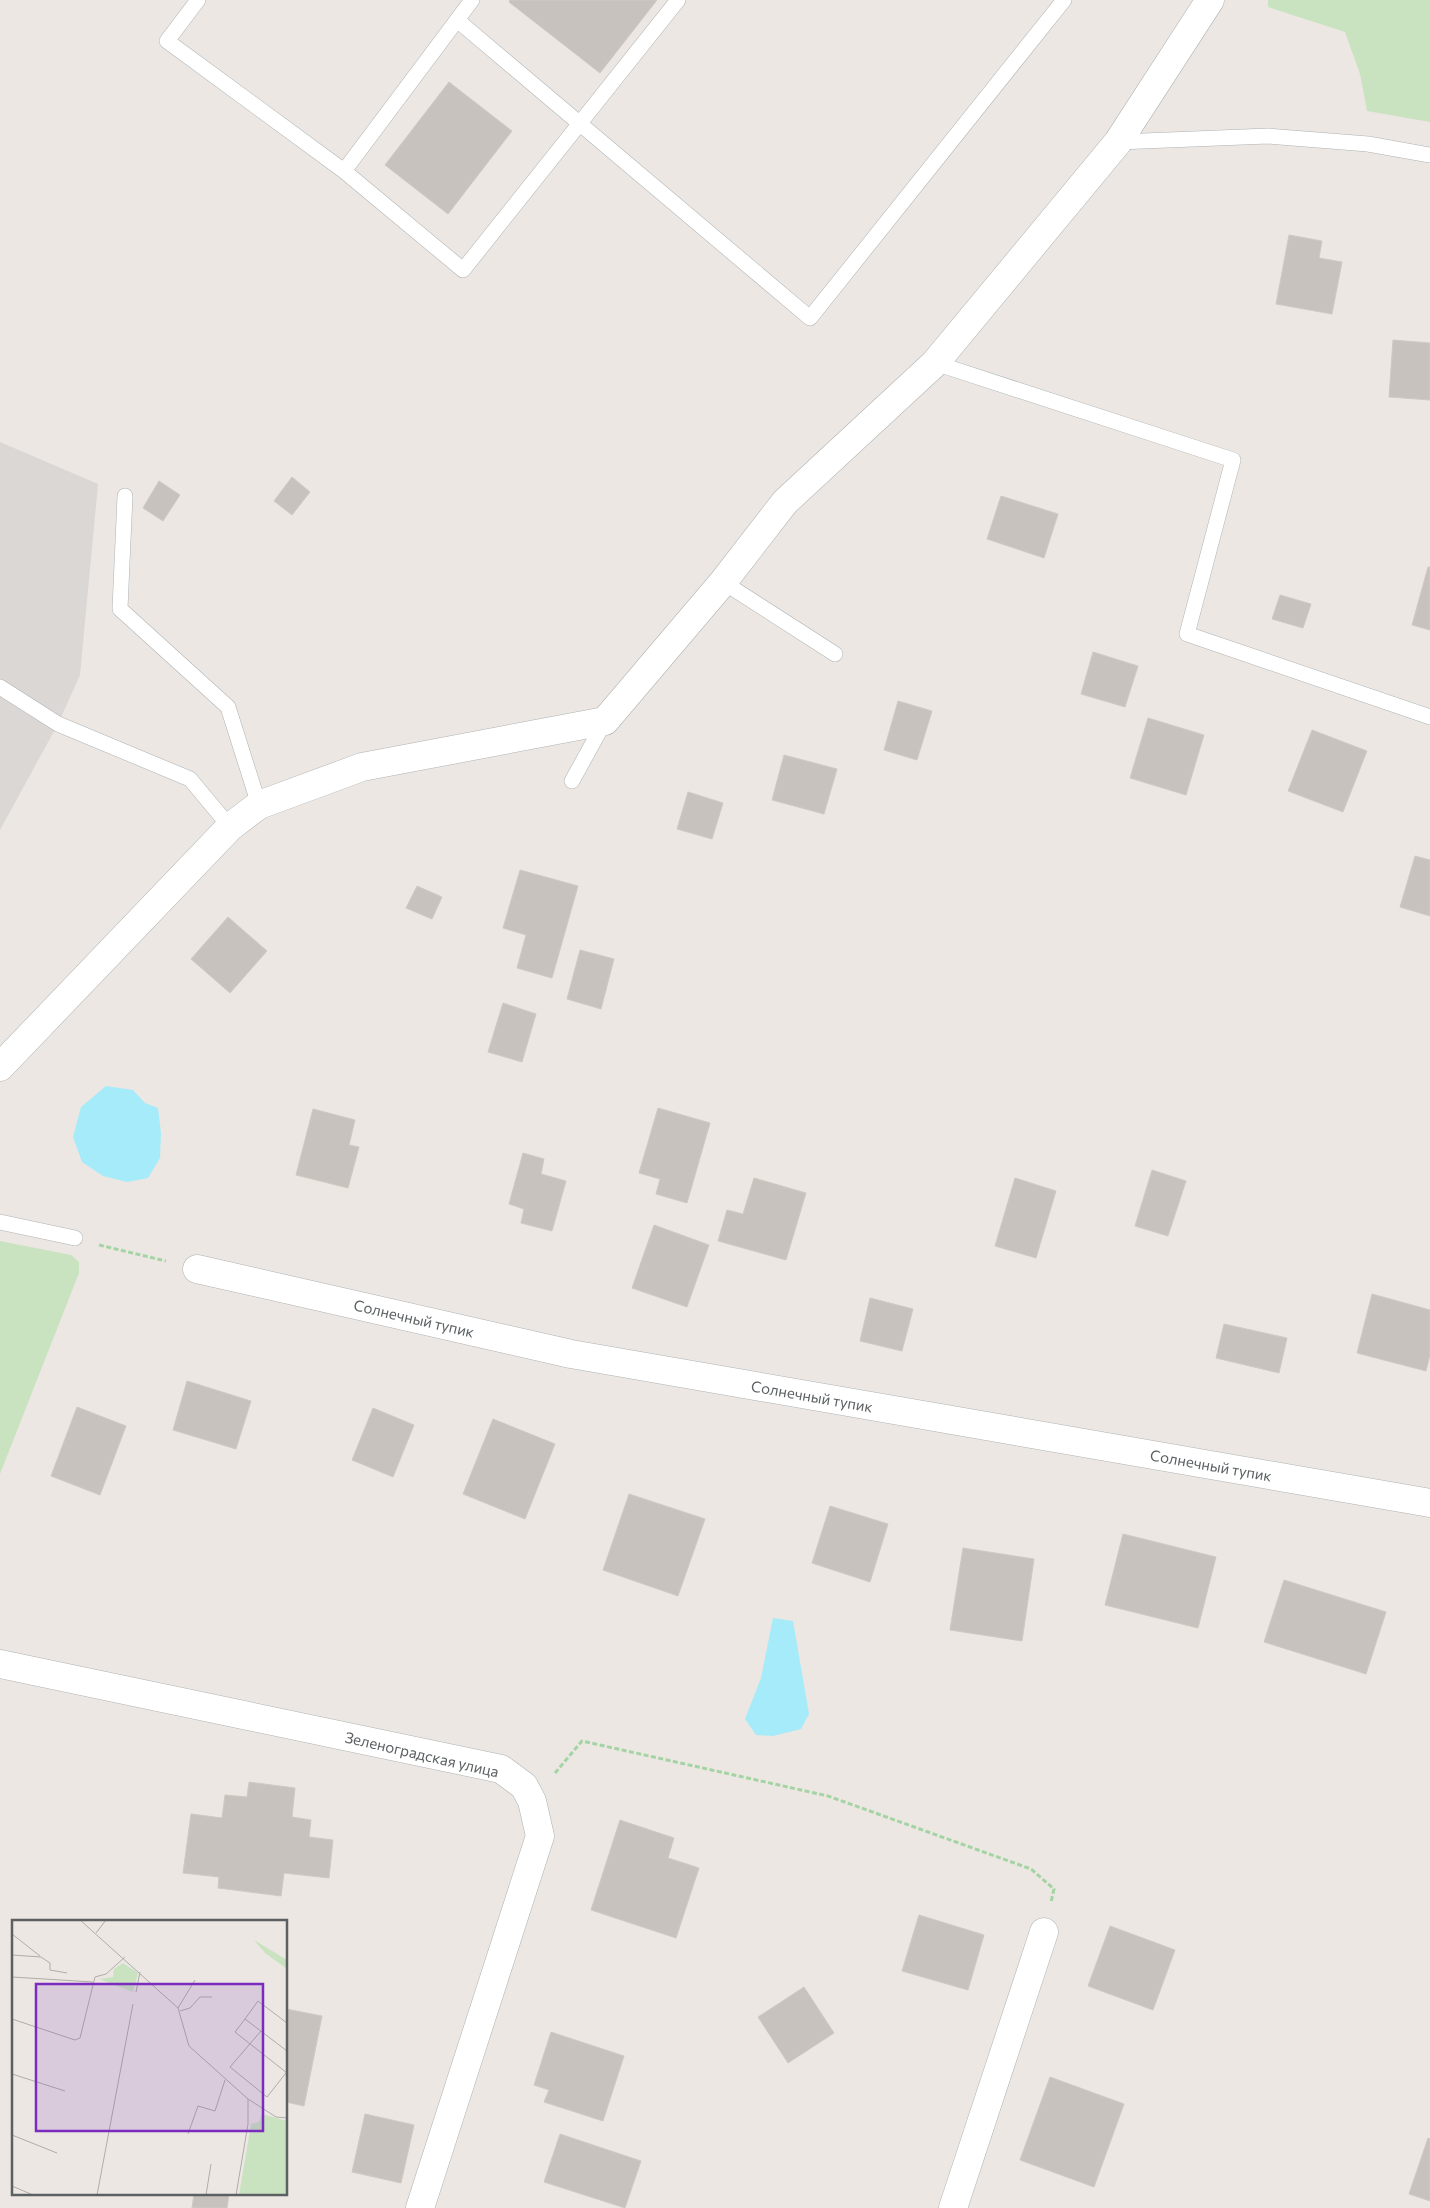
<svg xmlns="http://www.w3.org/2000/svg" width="1430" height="2208" viewBox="0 0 1430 2208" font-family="Commissioner,sans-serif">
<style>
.industrial{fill:#dbd7d5}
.green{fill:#c9e3c0}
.water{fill:#a5ebfa}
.building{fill:#c8c2bf;stroke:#d1c8c1}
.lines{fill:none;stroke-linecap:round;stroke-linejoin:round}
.lane-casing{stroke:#aeb2b4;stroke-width:16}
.street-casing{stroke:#aeb2b4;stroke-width:29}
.path{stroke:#a4d4a4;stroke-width:3;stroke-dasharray:5 2.5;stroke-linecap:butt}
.lane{stroke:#fff;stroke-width:15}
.street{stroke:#fff;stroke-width:28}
.labels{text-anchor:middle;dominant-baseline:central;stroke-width:4;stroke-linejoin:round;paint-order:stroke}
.street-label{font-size:15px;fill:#5b6062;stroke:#fff}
.inset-road{fill:none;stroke:#aeadab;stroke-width:1}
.view{fill:#7b2cbf;fill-opacity:0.15;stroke:#7b2cbf;stroke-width:2.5}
.inset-edge{fill:none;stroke:#5b6062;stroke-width:2.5}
</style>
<rect width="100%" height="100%" fill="#ece7e2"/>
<!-- industrial -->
<path class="industrial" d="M0 442 98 484 80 675 58 724 0 830Z"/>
<!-- green -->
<path class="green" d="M1268 0H1430V122L1367 111 1360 74 1345 32 1268 7Z
M0 1241 71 1255 79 1262V1273L0 1474Z"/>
<!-- water -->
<path class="water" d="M106 1086 133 1090 145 1103 158 1108 161 1133 160 1158 148 1178 127 1182 103 1176 82 1162 73 1137 81 1107Z
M773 1618 793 1621 809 1714 801 1729 773 1736 756 1735 745 1719 761 1678Z"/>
<!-- building -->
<path class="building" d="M510 0H657L600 73 509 2Z
M449 82 512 131 448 214 385 165Z
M1289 235 1322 241 1319 258 1342 262 1332 314 1276 304Z
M1393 340 1430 343V400L1389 397Z
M292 477 310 492 292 515 274 501Z
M159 481 180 495 163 521 143 508Z
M1001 496 1058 514 1044 558 987 539Z
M1428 567H1430V630L1412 625Z
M1280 595 1311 604 1303 628 1272 619Z
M1093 652 1138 666 1125 707 1081 694Z
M898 701 932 711 917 760 884 750Z
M1148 718 1204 735 1186 795 1130 778Z
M1312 730 1367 751 1343 812 1288 791Z
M784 755 837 769 824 814 772 800Z
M688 792 723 803 712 839 677 829Z
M1415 856 1430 860V916L1400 907Z
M520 870 578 886 552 978 517 968 526 935 503 928Z
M417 886 442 897 432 919 406 908Z
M228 917 267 951 230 993 191 959Z
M580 950 614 959 601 1009 567 999Z
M503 1003 536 1014 522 1062 488 1052Z
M658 1108 710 1123 687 1203 656 1194 660 1179 639 1173Z
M313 1109 355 1120 349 1145 359 1147 348 1188 296 1175Z
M523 1153 544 1159 541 1174 566 1181 552 1231 521 1223 524 1209 509 1204Z
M1152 1170 1186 1181 1168 1236 1135 1226Z
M754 1178 806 1193 786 1260 718 1241 727 1210 743 1214Z
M1015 1178 1056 1191 1036 1258 995 1246Z
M654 1225 709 1245 687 1307 632 1288Z
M1372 1294 1430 1310V1355L1426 1371 1357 1353Z
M870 1298 913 1309 902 1351 860 1341Z
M1224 1324 1287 1338 1279 1373 1216 1358Z
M187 1381 251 1401 236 1449 173 1430Z
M77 1407 126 1426 100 1495 51 1476Z
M373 1408 414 1425 393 1477 352 1460Z
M493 1419 555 1444 525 1519 463 1494Z
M629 1494 705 1519 678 1596 603 1570Z
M830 1506 888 1524 870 1582 812 1563Z
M1123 1534 1216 1557 1198 1628 1105 1605Z
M963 1548 1034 1559 1022 1641 950 1630Z
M1284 1580 1386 1612 1366 1674 1264 1642Z
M249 1782 295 1788 292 1817 311 1820 309 1837 333 1840 329 1878 284 1873 281 1896 218 1888 219 1877 183 1873 191 1814 222 1818 225 1795 247 1797Z
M620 1820 674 1838 668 1858 699 1868 676 1938 591 1910Z
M919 1915 984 1935 968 1990 902 1971Z
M1110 1926 1175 1950 1153 2010 1088 1986Z
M804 1987 834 2033 788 2063 758 2017Z
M286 2009 322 2016 304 2106 286 2102Z
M551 2032 624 2056 603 2121 544 2102 549 2090 534 2085Z
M1050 2077 1124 2104 1094 2187 1020 2160Z
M365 2114 414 2125 401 2183 352 2172Z
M560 2134 641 2161 625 2208 544 2182Z
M1428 2138 1430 2139V2201L1409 2194Z
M194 2194H229L227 2208H192Z"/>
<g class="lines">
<!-- lane casing -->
<g class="lane-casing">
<path id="lane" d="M198 0 167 41 344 171 472 0
M457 20 810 318 1064 0
M1118 142 1268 136 1368 144 1430 155
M344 171 463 270 678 0
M935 363 1233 460 1187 634 1430 717
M125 496 120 609 228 707 259 805
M723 582 835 654
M0 687 58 724 190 779 230 827
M572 781 605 721
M0 1222 75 1238"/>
</g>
<!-- street casing -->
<g class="street-casing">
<path id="street" d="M0 1067 230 827 259 805 362 767 605 721 723 582 785 502 935 363 1118 142 1210 0
M197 1269 571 1354 1430 1503
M0 1664 501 1769 524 1786 532 1801 540 1836 420 2208
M953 2208 1044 1932"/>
</g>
<!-- path -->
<path class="path" d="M99 1245 166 1261
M555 1773 582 1741 828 1796 1031 1869 1054 1889 1051 1902"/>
<!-- lane -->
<use href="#lane" class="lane"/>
<!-- street -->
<use href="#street" class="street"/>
</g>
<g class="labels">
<!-- street labels -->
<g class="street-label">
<text transform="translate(414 1318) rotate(13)">Солнечный тупик</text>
<text transform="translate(812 1396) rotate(10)">Солнечный тупик</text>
<text transform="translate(1211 1465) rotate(10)">Солнечный тупик</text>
<text transform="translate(422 1754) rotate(13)">Зеленоградская улица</text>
</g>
</g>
<!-- overview -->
<g transform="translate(12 1920)">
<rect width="275" height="275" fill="#ece7e2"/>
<path d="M242 20 275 40V49L253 33ZM111 43 126 53 121 72 87 59 101 57 102 49ZM250 194 275 201V275H227L239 204 247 202Z" fill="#c9e3c0"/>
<path class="inset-road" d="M68 0 166 88 177 126 236 179 264 197 275 198M84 13 94 0M0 14 28 36M0 35 29 37 38 43V50L55 53M0 57 81 62M124 72 128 52M166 88 183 60M168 91 178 88 188 77H200M0 99 63 120 68 118 83 57 94 54 113 37M233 99 223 112 275 153M275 103 246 81 233 99 275 131M249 111 218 147 255 177 274 153M0 154 53 171M176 214 186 186 203 191 213 160M0 215 45 233M0 266 21 275M85 275 121 84M194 275 199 244M224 275 236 204V179"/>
<path class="view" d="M24 64H251V211H24Z"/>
<rect width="275" height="275" class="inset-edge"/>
</g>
</svg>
